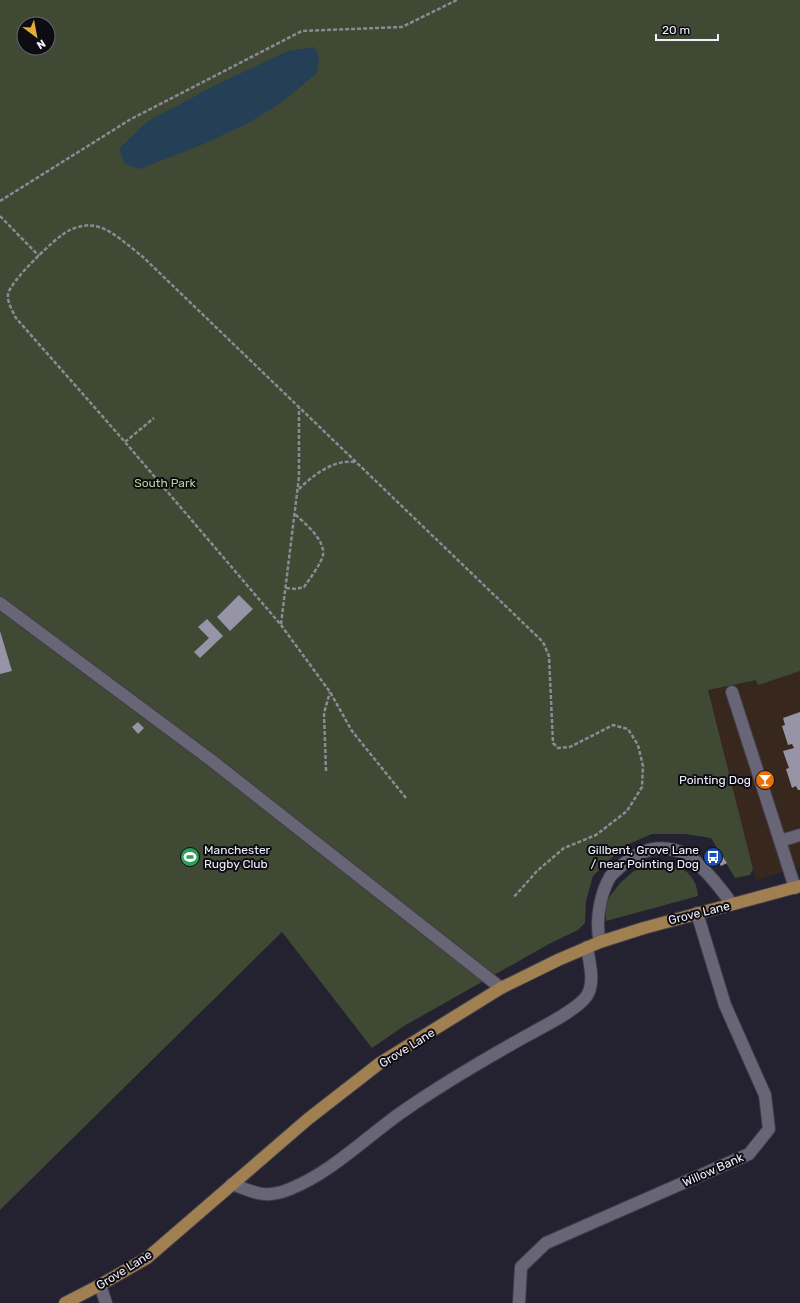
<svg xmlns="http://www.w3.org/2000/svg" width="800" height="1303" viewBox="0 0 800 1303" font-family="Rubik,sans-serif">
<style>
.commercial{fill:#37271d}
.green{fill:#3f4933;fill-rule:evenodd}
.water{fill:#243f56}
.building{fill:#9694a6}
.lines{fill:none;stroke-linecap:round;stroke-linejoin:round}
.minor-casing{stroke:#403d4a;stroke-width:14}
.major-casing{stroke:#403d4a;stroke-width:14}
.path{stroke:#8c8a96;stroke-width:2.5;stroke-dasharray:4 2;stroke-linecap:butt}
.minor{stroke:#686576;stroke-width:12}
.major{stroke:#a07f51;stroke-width:12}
.labels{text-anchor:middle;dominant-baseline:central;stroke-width:4;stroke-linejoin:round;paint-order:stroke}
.park-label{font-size:12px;fill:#b6d097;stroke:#0d0c13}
.poi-label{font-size:12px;fill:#f1effa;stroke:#0d0c13;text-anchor:end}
.street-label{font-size:12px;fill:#f1effa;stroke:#0d0c13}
</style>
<rect width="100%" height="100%" fill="#242230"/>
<!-- commercial -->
<path class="commercial" d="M800 614V867L756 880 707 690Z"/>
<!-- green -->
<path class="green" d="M0 0H800V671L758 685 756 680 708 690 753 869 750 875 735 878 711 838 685 834H652L624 846 593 876 586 901 585 923 578 930 549 944 404 1026 372 1048 282 932 0 1210ZM24 24H48V48H24Z
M655 864C661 864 669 863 674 865 689 870 697 881 698 896L606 921V906L610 896 620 883 634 871Z"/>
<!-- water -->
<path class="water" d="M314 47 319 57 317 73 282 102 250 122 206 143 140 169 125 164 119 149 148 121 216 85 288 51Z"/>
<!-- building -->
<path class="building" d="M239 595 253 609 230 631 217 617Z
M207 619 223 636 200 658 194 652 209 638 198 627Z
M0 631 12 671 0 674Z
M800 712V790H798L796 786 792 788 786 769 789 768 783 751 794 748 792 744 788 745 782 726 785 725 783 718Z
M138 722 144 728 138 734 132 727Z
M717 848 727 863 721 866 712 851Z"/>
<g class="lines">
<!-- minor casing -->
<g class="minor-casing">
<path id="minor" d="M0 603 211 760 501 988
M732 692 780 841
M795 888 780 841 800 835
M600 942C595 922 600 894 610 877 612 874 616 871 619 868 639 849 662 842 688 855 692 857 696 861 699 865 712 877 722 890 732 904
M232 1184C255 1193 266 1199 290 1189 332 1172 365 1138 402 1112 442 1084 485 1059 528 1035 544 1026 575 1011 586 997 596 984 589 961 587 947
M100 1285 106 1303
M519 1303 521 1267 546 1243 749 1154 769 1129 765 1095 725 1005 697 913"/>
</g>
<!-- major casing -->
<g class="major-casing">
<path id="major" d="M65 1303 100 1285 147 1258 308 1119 380 1063 501 988 558 960 600 942 644 928 800 886"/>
</g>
<!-- path -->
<path class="path" d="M0 201 131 119 302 31 402 27 457 0
M0 216 39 256
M125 442 154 418
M299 489C313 475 334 459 355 462
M286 588 296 589 304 587C309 580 322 562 323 555 325 539 305 524 295 514
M281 624 299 477V408
M326 771 324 713 330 692
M406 798 352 731 330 692 281 625 125 442 16 318C13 312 7 302 8 295 8 283 56 237 68 231 75 227 86 224 95 226 110 228 130 247 143 257L543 642 549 656 553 743 558 748 570 747 613 725 628 729 638 745 643 766 642 787 627 811 596 835 564 848 537 871 513 898"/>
<!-- minor -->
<use href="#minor" class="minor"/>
<!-- major -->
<use href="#major" class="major"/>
</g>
<!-- icons -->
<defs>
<g id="bar-disc" transform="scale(1)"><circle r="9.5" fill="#e8710a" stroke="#0d0c13"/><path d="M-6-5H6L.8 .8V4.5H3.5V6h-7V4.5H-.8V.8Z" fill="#fff"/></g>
<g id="stadium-disc" transform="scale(1)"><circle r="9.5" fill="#2e9e5b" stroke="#0d0c13"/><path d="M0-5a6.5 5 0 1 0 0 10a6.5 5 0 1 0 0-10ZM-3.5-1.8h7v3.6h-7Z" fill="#fff"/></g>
<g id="bus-disc" transform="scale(1)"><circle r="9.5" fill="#1a4fb4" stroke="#0d0c13"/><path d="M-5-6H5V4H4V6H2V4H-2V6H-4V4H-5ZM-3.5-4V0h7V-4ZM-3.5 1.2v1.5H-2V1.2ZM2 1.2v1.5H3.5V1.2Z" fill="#fff"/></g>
</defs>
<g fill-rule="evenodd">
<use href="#bar-disc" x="765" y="780"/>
<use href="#stadium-disc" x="190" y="857"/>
<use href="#bus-disc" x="713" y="857"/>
</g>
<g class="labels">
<!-- park labels -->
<g class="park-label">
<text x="165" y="483">South Park</text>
</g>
<!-- poi labels -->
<g class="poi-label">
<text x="751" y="780">Pointing Dog</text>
<text x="204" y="850" text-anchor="start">Manchester<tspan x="204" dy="14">Rugby Club</tspan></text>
<text x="699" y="850">Gillbent, Grove Lane<tspan x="699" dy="14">/ near Pointing Dog</tspan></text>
</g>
<!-- street labels -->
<g class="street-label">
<text transform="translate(699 913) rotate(-14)">Grove Lane</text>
<text transform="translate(407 1048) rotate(-32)">Grove Lane</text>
<text transform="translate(713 1170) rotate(-24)">Willow Bank</text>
<text transform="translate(124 1270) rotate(-32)">Grove Lane</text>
</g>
</g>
<!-- north arrow -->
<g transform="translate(36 36) rotate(148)"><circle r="19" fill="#0d0c13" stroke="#68676f"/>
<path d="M0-3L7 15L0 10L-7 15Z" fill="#e5ad36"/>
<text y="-6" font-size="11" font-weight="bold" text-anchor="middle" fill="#f1effa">N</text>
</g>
<!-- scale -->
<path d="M656 34v6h62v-6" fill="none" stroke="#f1effa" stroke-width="2"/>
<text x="662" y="34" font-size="12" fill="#f1effa" stroke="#0d0c13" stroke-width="3" paint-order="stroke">20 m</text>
</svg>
